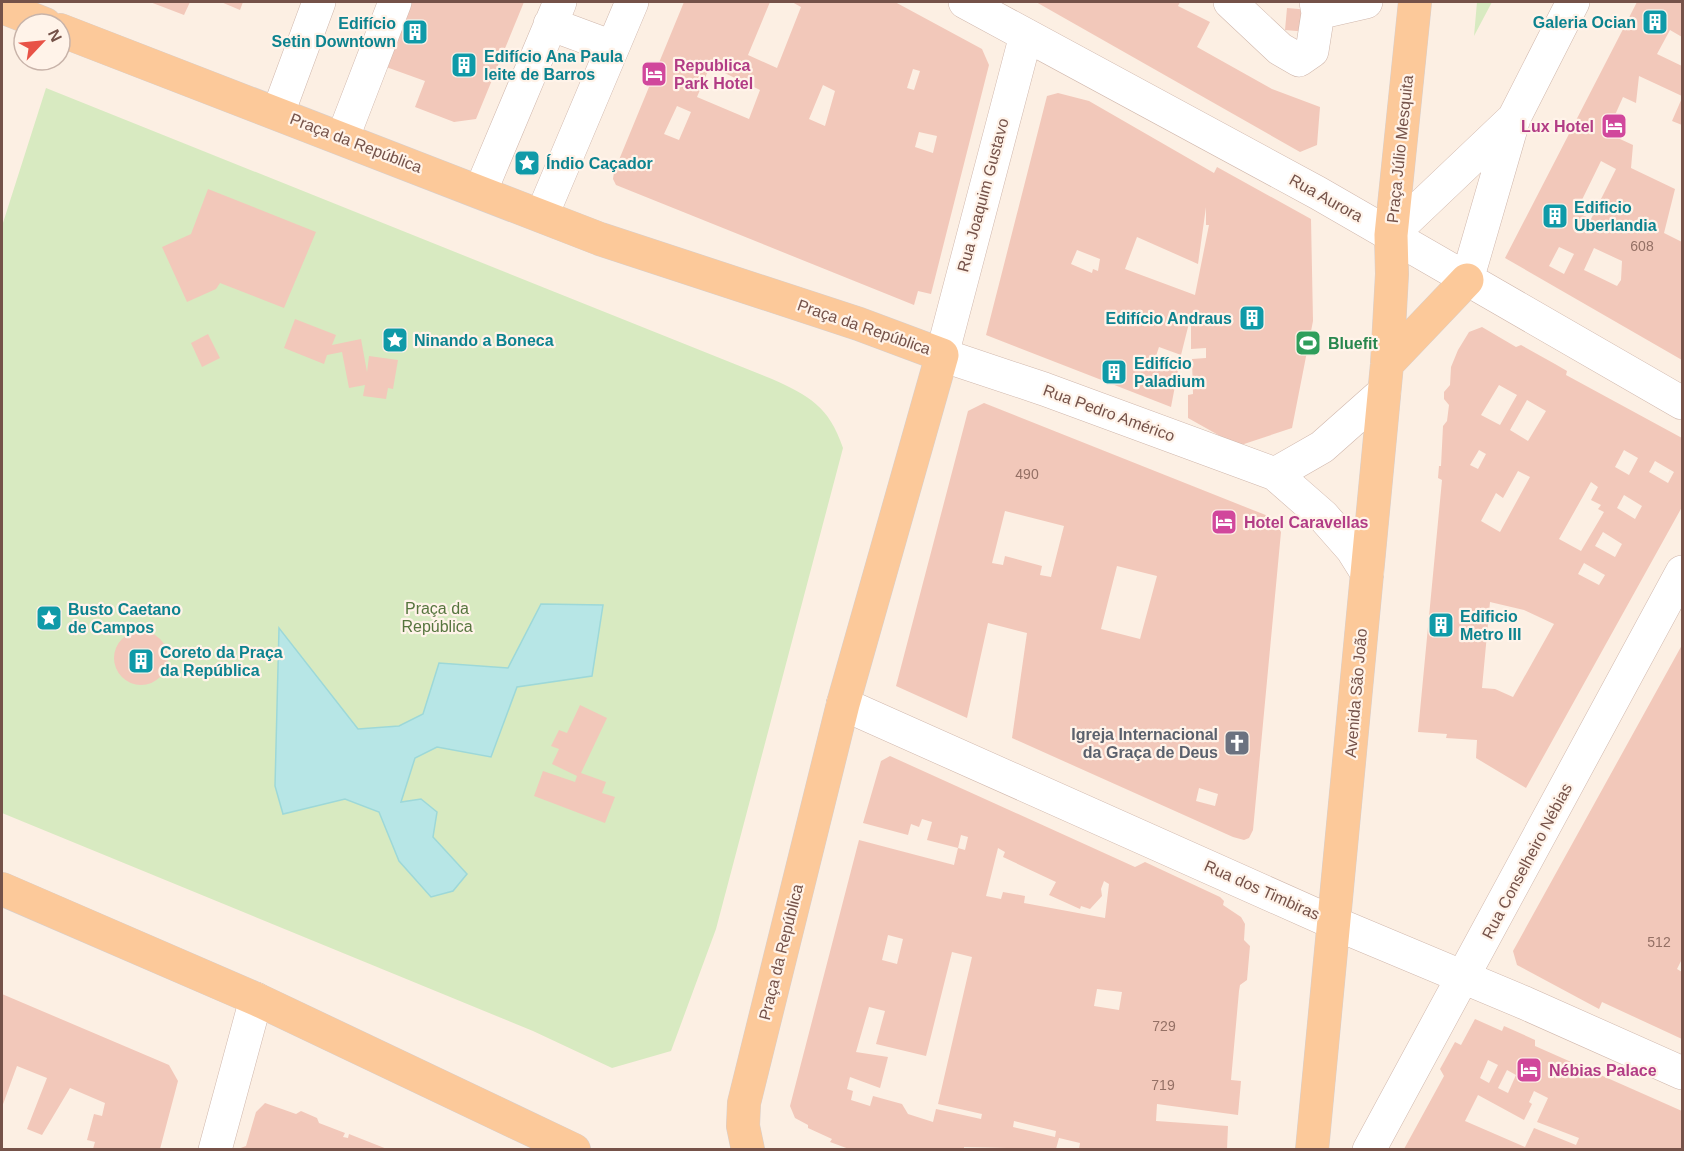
<svg xmlns="http://www.w3.org/2000/svg" width="1684" height="1151" viewBox="0 0 1684 1151" font-family="Arial,sans-serif">
<style>
.green{fill:#d8eac1}
.water{fill:#b7e6e6;stroke:#9dd8d8;stroke-width:1.5}
.building{fill:#f2c8ba;fill-rule:evenodd}
.lines{fill:none;stroke-linecap:round;stroke-linejoin:round}
.minor-casing{stroke:#d0b7ac;stroke-width:34}
.major-casing{stroke:#d8cfcc;stroke-width:34}
.minor{stroke:#fff;stroke-width:33}
.major{stroke:#fcc99a;stroke-width:33}
.labels{text-anchor:middle;dominant-baseline:central;stroke-width:4.5;stroke-linejoin:round;paint-order:stroke}
.number-label{font-size:14px;fill:#947065}
.culture-label{font-size:16px;font-weight:bold;fill:#0d838f;stroke:#fff3e9;text-anchor:start}
.hotel-label{font-size:16px;font-weight:bold;fill:#b23c85;stroke:#fff3e9;text-anchor:start}
.street-label{font-size:16px;fill:#755249;stroke:#fff3e9}
.leisure-label{font-size:16px;font-weight:bold;fill:#27864d;stroke:#fff3e9;text-anchor:start}
.park-label{font-size:16px;fill:#56753e;stroke:#fff3e9}
.worship-label{font-size:16px;font-weight:bold;fill:#5b616d;stroke:#fff3e9;text-anchor:end}
</style>
<rect width="100%" height="100%" fill="#fcefe3"/>
<!-- green -->
<path class="green" d="M1477 2H1492L1474 36Z
M46 88 772 379C809 396 829 406 843 448L716 929 671 1051 612 1068 533 1031 2 813V226Z"/>
<!-- water -->
<path class="water" d="M541 604 603 605 592 676 517 687 491 757 437 747 415 758 401 802 421 799 437 812 433 837 467 874 453 891 431 897 399 861 379 812 345 799 283 814 275 786 279 628 358 729 399 726 423 714 439 663 508 668Z"/>
<!-- building -->
<path class="building" d="M150 2H190L184 15Z
M221 2H243L240 10Z
M398 2H524L476 119 454 122 415 107 425 81 375 63Z
M684 2H770L748 55 777 68 801 7 792 2H895L982 49 989 65 931 294 918 291 914 305 616 185 613 179 614 172ZM710 66 760 90 749 119 697 97ZM913 69 920 71 914 90 907 88ZM823 85 835 91 825 126 809 119ZM677 106 691 112 679 140 664 134ZM919 132 937 136 933 153 915 147Z
M1036 2H1180L1178 6 1210 22 1197 47 1272 89 1320 107 1317 145 1300 152Z
M1637 2H1682V37L1670 30 1657 54 1682 66V96L1639 76 1636 103 1623 97 1607 133 1633 145 1631 168 1675 189 1664 233 1682 242V360L1505 258ZM1601 161 1616 169 1591 219 1576 212ZM1559 247 1574 254 1564 274 1549 266ZM1594 248 1622 261 1621 280 1617 286 1584 270Z
M1287 8 1310 10 1308 32 1285 30Z
M1058 93 1089 101 1214 173 1217 167 1311 219 1313 321 1292 428 1238 446 1188 418V395L1193 394 1192 359 1206 358V348L1191 349V315L1181 355 1159 347 1156 356 1179 365 1171 407 986 335 1047 96ZM1206 207V225H1209L1195 295 1125 269 1137 237 1198 264ZM1077 250 1100 259 1098 271 1093 269 1092 273 1071 264Z
M1682 98V125L1672 121Z
M208 189 316 232 284 308 220 283 216 289 187 302 162 247 191 234Z
M295 319 336 335 332 345 361 339 367 372 369 356 398 360 393 389 388 388 386 399 363 396 365 385 349 388 342 352 327 355 324 364 284 348Z
M1482 327 1516 347 1521 345 1555 364 1567 371 1566 375 1682 438V507L1526 788 1476 758 1477 740 1446 738 1447 734 1418 732 1442 480 1438 478 1439 466H1441L1443 426 1447 421 1449 405 1444 399V392L1450 385 1451 367 1458 350 1469 332ZM1499 385 1517 395 1500 425 1481 415ZM1527 400 1546 411 1528 441 1510 430ZM1479 450 1486 454 1478 469 1470 465ZM1624 450 1638 458 1629 475 1615 467ZM1655 461 1674 472 1668 483 1649 472ZM1518 471 1530 477 1500 532 1481 521 1496 493 1503 498ZM1591 482 1598 487 1591 500 1601 505 1598 509 1604 512 1581 551 1559 539ZM1624 495 1642 506 1635 519 1617 508ZM1603 532 1622 544 1615 557 1595 546ZM1584 563 1605 575 1599 585 1578 574ZM1490 602 1524 610 1554 624 1513 697 1495 689 1482 688Z
M208 334 220 358 202 367 191 343Z
M984 403 1273 518 1281 532 1253 830 1249 838 1244 840 1233 837 1012 738 1027 633 988 623 967 718 896 686 968 411ZM1005 511 1064 526 1051 577 1040 575 1042 566 1005 556 1003 565 992 563ZM1117 566 1157 576 1140 639 1101 629ZM1199 788 1218 794 1215 806 1196 801Z
M114 658a27 27 0 1 1 54 0a27 27 0 1 1-54 0Z
M1682 645V959L1677 969 1682 972V1039L1602 1002 1599 1009 1517 965 1513 951Z
M580 705 607 718 581 773 606 782 602 793 615 797 605 823 534 796 543 771 575 782 577 776 552 764 559 749 551 746 559 730 567 733Z
M890 756 1135 867 1145 862 1220 897 1224 901 1223 905 1241 917 1245 924 1244 940 1250 946 1247 980 1240 985 1239 991 1231 1080 1241 1081 1238 1115 1157 1104 1156 1121 1228 1126 1227 1149H1079L1080 1143 1059 1138 1056 1149 964 1147V1149H849L830 1142 832 1139 808 1128V1125L795 1118 790 1106 859 840 954 865 958 848 927 840 932 822 922 819 919 827 911 824 908 835 863 823 881 761ZM961 835 968 837 965 850 958 848ZM998 848 1005 852 1003 857 1056 882 1049 895 1080 909 1081 906 1090 909 1102 896 1101 889 1104 881 1109 884 1105 918 1024 903 1025 896 1003 892 1001 899 986 896ZM888 935 903 939 897 964 882 960ZM952 952 972 957 938 1104 982 1114 981 1119 936 1109 933 1122 908 1114 902 1104 873 1096 870 1106 851 1100 853 1091 847 1089 850 1077 880 1088 888 1057 856 1052 869 1007 885 1011 876 1044 926 1056ZM1097 989 1122 992 1119 1010 1094 1006ZM1014 1121 1056 1131 1055 1137 1013 1127Z
M2 994 169 1065 178 1081 160 1149H93L95 1142 87 1140 94 1114 102 1116 105 1103 70 1088 42 1135 27 1129 47 1078 17 1066 2 1107Z
M1475 1019 1502 1031 1504 1026 1522 1034 1535 1040V1046L1682 1111V1149H1404L1444 1076 1440 1069 1455 1042 1461 1045ZM1488 1060 1498 1065 1489 1083 1480 1078ZM1507 1070 1516 1075 1508 1093 1498 1088ZM1534 1091 1548 1098 1537 1122 1579 1138 1576 1145 1534 1128 1525 1147 1465 1121 1478 1095 1524 1120 1532 1104 1529 1102Z
M265 1103 296 1114 301 1111 317 1118 319 1123 345 1133 343 1137 348 1138 349 1134 387 1149H238L246 1146 256 1112Z"/>
<g class="lines">
<!-- minor casing -->
<g class="minor-casing">
<path id="minor" d="M965 2 1318 193 1682 403
M1230 2 1280 49 1299 60 1312 51 1318 13 1316 2
M1318 13 1366 2
M550 24 612 47
M1026 35 942 355 1044 389 1275 474 1323 516 1352 549 1367 573
M278 113 319 2
M343 137 395 2
M481 190 560 2
M542 215 632 2
M1391 235 1513 119
M1467 280 1514 118 1573 2
M1275 474 1322 447 1384 392
M843 704 1334 923 1525 1003 1682 1073
M215 1150 256 999
M1369 1150 1682 572"/>
</g>
<!-- major casing -->
<g class="major-casing">
<path id="major" d="M2 7 45 24
M60 30 600 239 859 324 942 355 843 704 744 1103 743 1126 748 1150
M1387 364 1467 280
M2 889 256 999 574 1150
M1312 1150 1387 364 1392 274 1391 235 1415 2"/>
</g>
<!-- minor -->
<use href="#minor" class="minor"/>
<!-- major -->
<use href="#major" class="major"/>
</g>
<!-- icons -->
<defs>
<g id="building-square" transform="scale(1.35)"><rect x="-9" y="-9" width="18" height="18" rx="4" fill="#0f9aa8" stroke="#fff3e9"/><path d="M-4-6H4V6H1V3H-1V6H-4ZM-2.5-4.3h1.7v1.8h-1.7ZM.8-4.3h1.7v1.8H.8ZM-2.5-1h1.7V.8h-1.7ZM.8-1h1.7V.8H.8Z" fill="#fff"/></g>
<g id="hotel-square" transform="scale(1.35)"><rect x="-9" y="-9" width="18" height="18" rx="4" fill="#d1479c" stroke="#fff3e9"/><path d="M-6-4.5h1.5V1H6V5H4.5V3h-9V5H-6ZM-4 0a1.8 1.8 0 1 1 3.6 0ZM.5 0V-2.5h3Q6-2.5 6 0Z" fill="#fff"/></g>
<g id="sight-square" transform="scale(1.35)"><rect x="-9" y="-9" width="18" height="18" rx="4" fill="#0f9aa8" stroke="#fff3e9"/><path d="M0-6L1.8-2.2L6-1.7L2.9 1.2L3.7 5.4L0 3.3L-3.7 5.4L-2.9 1.2L-6-1.7L-1.8-2.2Z" fill="#fff"/></g>
<g id="stadium-square" transform="scale(1.35)"><rect x="-9" y="-9" width="18" height="18" rx="4" fill="#2e9e5b" stroke="#fff3e9"/><path d="M0-5a6.5 5 0 1 0 0 10a6.5 5 0 1 0 0-10ZM-3.5-1.8h7v3.6h-7Z" fill="#fff"/></g>
<g id="church-square" transform="scale(1.35)"><rect x="-9" y="-9" width="18" height="18" rx="4" fill="#6b7280" stroke="#fff3e9"/><path d="M-1.2-6h2.4v3.5h3.3v2.4h-3.3V6h-2.4V-.1h-3.3v-2.4h3.3Z" fill="#fff"/></g>
</defs>
<g fill-rule="evenodd">
<use href="#building-square" x="1655" y="22"/>
<use href="#building-square" x="415" y="32"/>
<use href="#building-square" x="464" y="65"/>
<use href="#hotel-square" x="654" y="74"/>
<use href="#hotel-square" x="1614" y="126"/>
<use href="#sight-square" x="527" y="163"/>
<use href="#building-square" x="1555" y="216"/>
<use href="#building-square" x="1252" y="318"/>
<use href="#sight-square" x="395" y="340"/>
<use href="#stadium-square" x="1308" y="343"/>
<use href="#building-square" x="1114" y="372"/>
<use href="#hotel-square" x="1224" y="522"/>
<use href="#sight-square" x="49" y="618"/>
<use href="#building-square" x="1441" y="625"/>
<use href="#building-square" x="141" y="661"/>
<use href="#church-square" x="1237" y="743"/>
<use href="#hotel-square" x="1529" y="1070"/>
</g>
<g class="labels">
<!-- number labels -->
<g class="number-label">
<text x="1642" y="246">608</text>
<text x="1027" y="474">490</text>
<text x="1659" y="942">512</text>
<text x="1164" y="1026">729</text>
<text x="1163" y="1085">719</text>
</g>
<!-- culture labels -->
<g class="culture-label">
<text x="1636" y="22" text-anchor="end">Galeria Ocian</text>
<text x="396" y="23" text-anchor="end">Edifício<tspan x="396" dy="18">Setin Downtown</tspan></text>
<text x="484" y="56">Edifício Ana Paula<tspan x="484" dy="18">leite de Barros</tspan></text>
<text x="546" y="163">Índio Caçador</text>
<text x="1574" y="207">Edificio<tspan x="1574" dy="18">Uberlandia</tspan></text>
<text x="1232" y="318" text-anchor="end">Edifício Andraus</text>
<text x="414" y="340">Ninando a Boneca</text>
<text x="1134" y="363">Edifício<tspan x="1134" dy="18">Paladium</tspan></text>
<text x="68" y="609">Busto Caetano<tspan x="68" dy="18">de Campos</tspan></text>
<text x="1460" y="616">Edificio<tspan x="1460" dy="18">Metro III</tspan></text>
<text x="160" y="652">Coreto da Praça<tspan x="160" dy="18">da República</tspan></text>
</g>
<!-- hotel labels -->
<g class="hotel-label">
<text x="674" y="65">Republica<tspan x="674" dy="18">Park Hotel</tspan></text>
<text x="1594" y="126" text-anchor="end">Lux Hotel</text>
<text x="1244" y="522">Hotel Caravellas</text>
<text x="1549" y="1070">Nébias Palace</text>
</g>
<!-- street labels -->
<g class="street-label">
<text transform="translate(356 143) rotate(21)">Praça da República</text>
<text transform="translate(1400 149) rotate(-84)">Praça Júlio Mesquita</text>
<text transform="translate(983 195) rotate(-75)">Rua Joaquim Gustavo</text>
<text transform="translate(1326 198) rotate(29)">Rua Aurora</text>
<text transform="translate(864 327) rotate(19)">Praça da República</text>
<text transform="translate(1109 413) rotate(20)">Rua Pedro Américo</text>
<text transform="translate(1356 693) rotate(-85)">Avenida São João</text>
<text transform="translate(1527 861) rotate(-62)">Rua Conselheiro Nébias</text>
<text transform="translate(1262 890) rotate(24)">Rua dos Timbiras</text>
<text transform="translate(781 952) rotate(-76)">Praça da República</text>
</g>
<!-- leisure labels -->
<g class="leisure-label">
<text x="1328" y="343">Bluefit</text>
</g>
<!-- park labels -->
<g class="park-label">
<text x="437" y="608">Praça da<tspan x="437" dy="18">República</tspan></text>
</g>
<!-- worship labels -->
<g class="worship-label">
<text x="1218" y="734">Igreja Internacional<tspan x="1218" dy="18">da Graça de Deus</tspan></text>
</g>
</g>
<!-- border -->
<rect width="1684" height="1151" fill="none" stroke="#755249" stroke-width="6"/>
<!-- north arrow -->
<g transform="translate(42 42) rotate(64)"><circle r="28" fill="#fff3e9" stroke="#c8b3a9" stroke-width="1.5"/>
<path d="M0-4.5L10 22L0 15L-10 22Z" fill="#e85246"/>
<text y="-9" font-size="16" font-weight="bold" text-anchor="middle" fill="#755249">N</text>
</g>
</svg>
